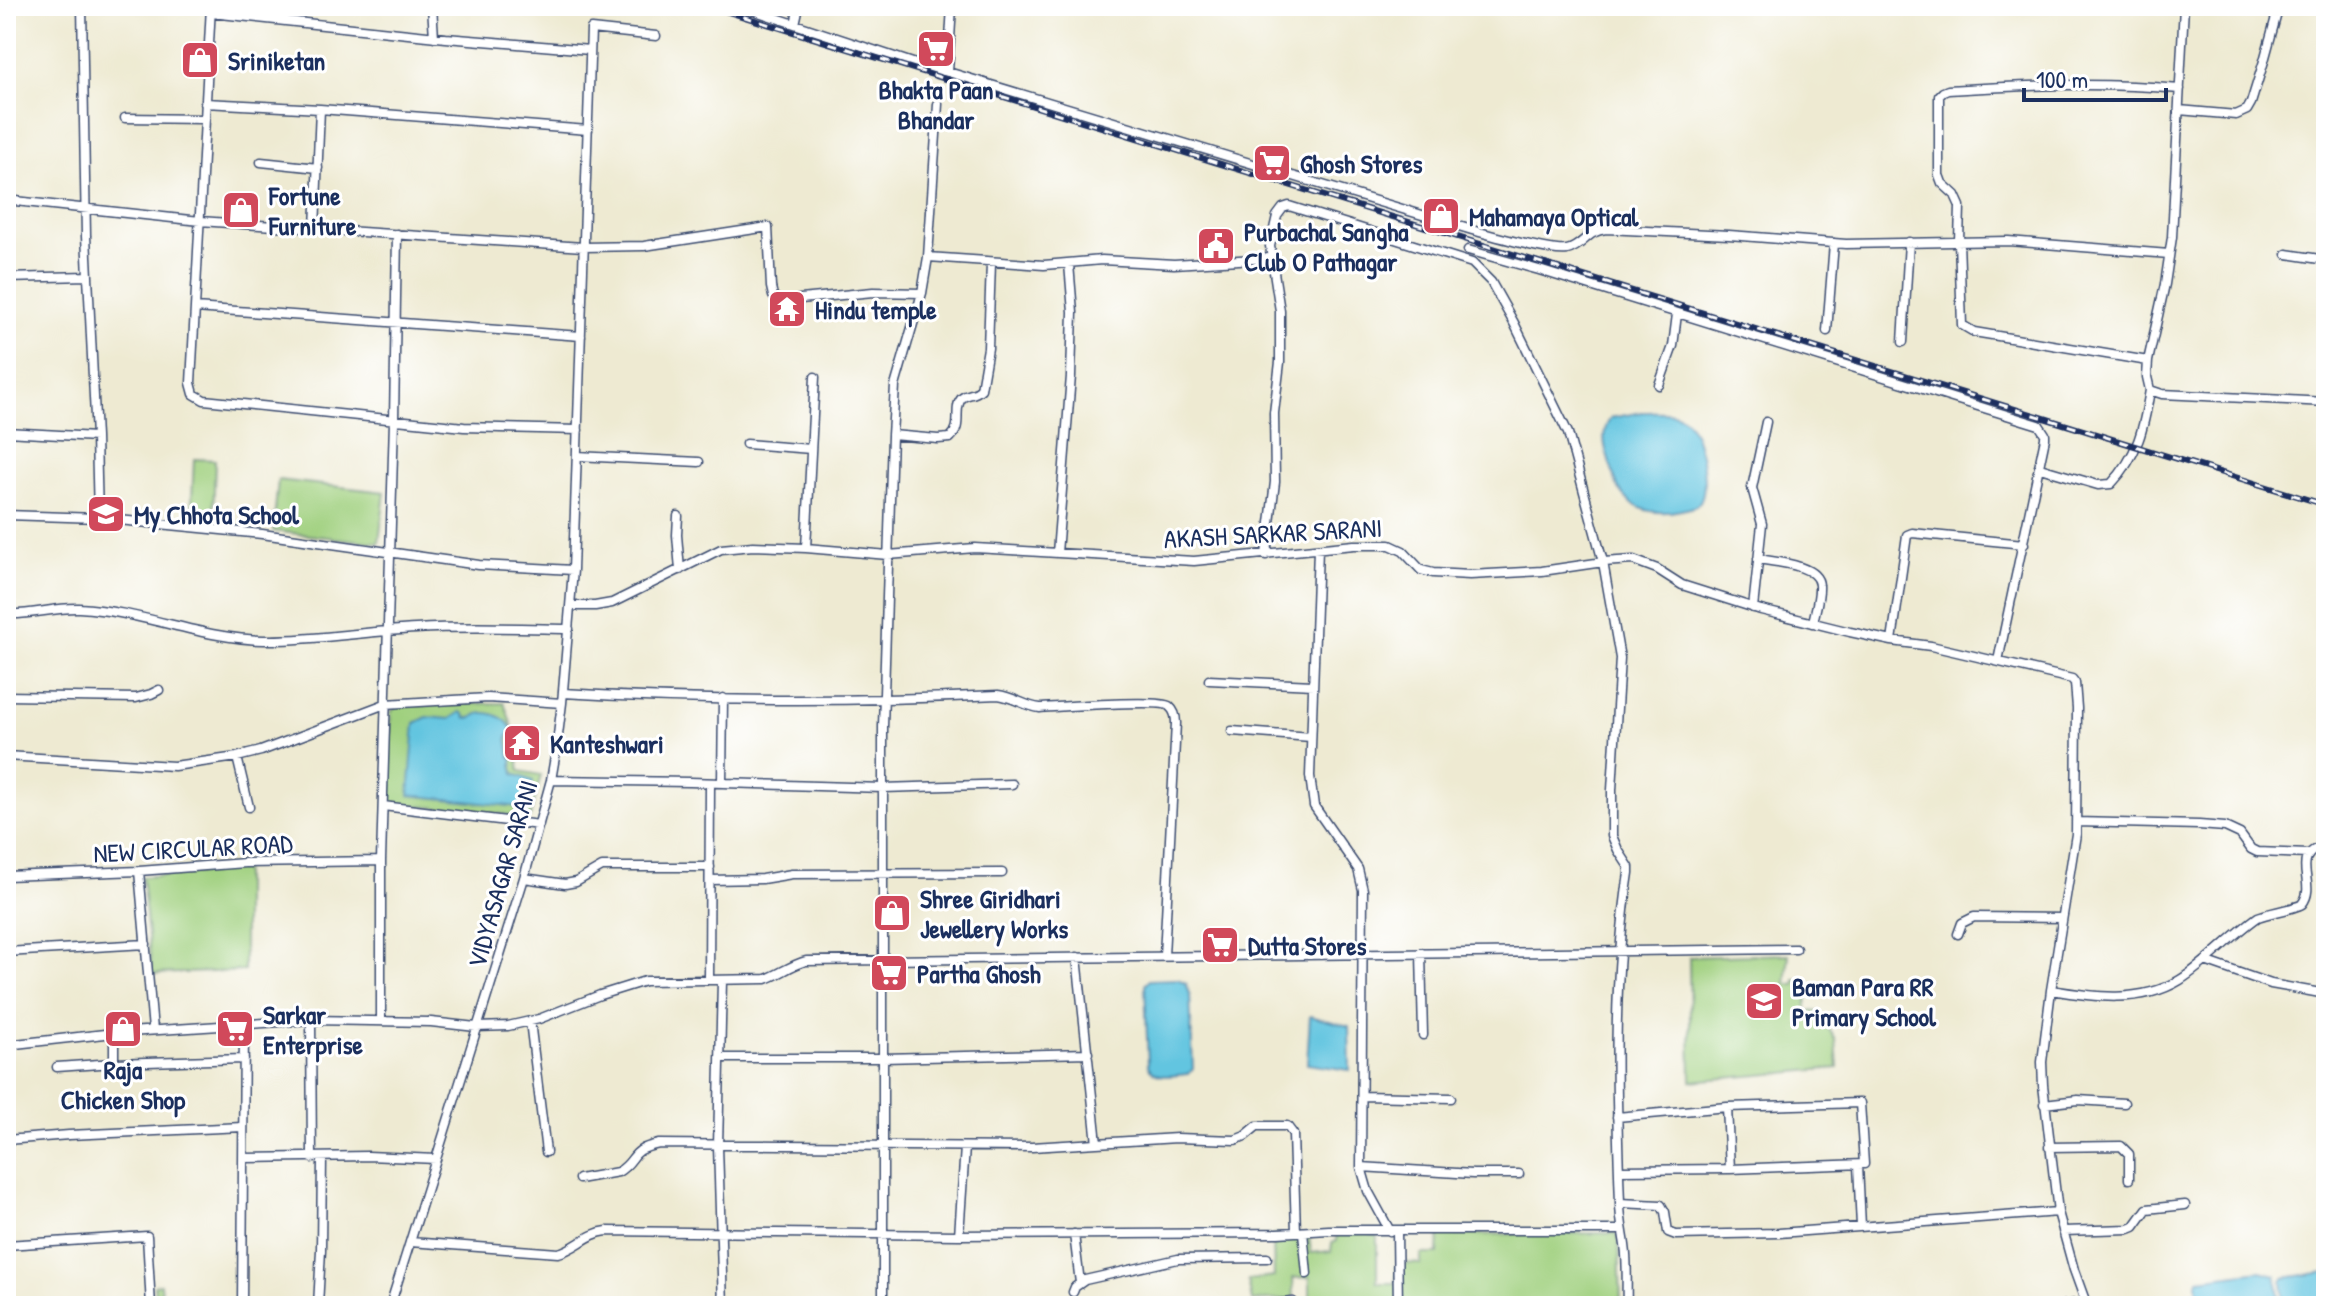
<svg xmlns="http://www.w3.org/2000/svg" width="2332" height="1312" viewBox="0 0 2332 1312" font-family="'Patrick Hand',sans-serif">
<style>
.green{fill:#a0d07f;stroke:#5e806e;stroke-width:2}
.water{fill:#62c5e0;stroke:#3e7a9f;stroke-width:2}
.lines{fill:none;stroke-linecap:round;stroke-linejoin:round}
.street-casing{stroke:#3b4b6f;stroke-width:11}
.street{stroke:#fff;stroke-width:8}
.rail-casing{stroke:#1b2f5e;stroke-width:6}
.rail{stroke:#fff;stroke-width:3;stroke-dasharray:9;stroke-linecap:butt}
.labels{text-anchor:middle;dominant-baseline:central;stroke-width:6;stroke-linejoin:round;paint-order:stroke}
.poi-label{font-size:26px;font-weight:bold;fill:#1b2f5e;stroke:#fff;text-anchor:start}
.street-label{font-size:26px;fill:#1b2f5e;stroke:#fff}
</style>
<rect width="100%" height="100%" fill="#fff"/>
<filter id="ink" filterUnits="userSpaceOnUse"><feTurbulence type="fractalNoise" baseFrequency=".0125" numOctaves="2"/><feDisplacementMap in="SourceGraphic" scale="16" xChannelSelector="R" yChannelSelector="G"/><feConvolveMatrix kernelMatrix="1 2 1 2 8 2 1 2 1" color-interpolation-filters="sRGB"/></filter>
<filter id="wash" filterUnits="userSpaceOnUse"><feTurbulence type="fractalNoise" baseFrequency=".006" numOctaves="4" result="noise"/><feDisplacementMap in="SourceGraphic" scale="32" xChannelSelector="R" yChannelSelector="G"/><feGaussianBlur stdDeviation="1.8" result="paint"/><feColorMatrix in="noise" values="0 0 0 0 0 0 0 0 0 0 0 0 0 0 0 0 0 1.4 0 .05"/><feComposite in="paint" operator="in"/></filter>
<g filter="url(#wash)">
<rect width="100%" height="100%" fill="#eeead2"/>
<!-- green -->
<path class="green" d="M194 459 215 460 213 520 191 519Z
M278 480 385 492 379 543 273 531Z
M504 703 514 731 520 771 541 775 530 817 387 803 391 712 395 708 403 705Z
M244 869V971L152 974 142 877Z
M1789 954 1786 984 1795 985V980L1809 982 1806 1011 1818 1012 1836 1040 1838 1068 1691 1081 1689 957Z
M1371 1232V1235L1377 1236V1283H1396V1267L1406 1263 1421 1264V1254H1438L1439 1235 1617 1233 1619 1240 1621 1306H1310V1277L1293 1278 1294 1299 1252 1301 1248 1280 1274 1277 1273 1235H1309L1311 1253 1331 1251 1332 1243 1337 1241 1336 1233Z
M161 1284 162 1298 202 1296 203 1306H156L154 1285Z"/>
<!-- water -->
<path class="water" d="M1642 412C1655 412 1673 410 1684 418 1699 429 1712 490 1698 504 1694 508 1687 509 1681 510 1651 517 1623 508 1614 476 1608 456 1597 436 1611 418Z
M461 712 464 714 466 718H472C484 707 508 716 513 732L507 736 510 757 513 758 512 763 514 774 533 781 528 808 409 795 415 723 427 717 450 719Z
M1178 979 1186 983 1190 994 1193 1069 1189 1074C1174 1075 1154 1081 1148 1065L1145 984 1149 980Z
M1310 1016 1349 1026 1350 1070 1307 1064Z
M2260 1271 2276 1275 2280 1306H2199L2197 1282 2199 1279Z
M2326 1272V1306H2284L2282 1281 2284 1278Z"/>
</g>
<g filter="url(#ink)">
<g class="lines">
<!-- street casing -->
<g class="street-casing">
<path id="street" d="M82 6 86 236 96 437 98 518
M211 6 191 383 194 394 204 400 464 427 578 430
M432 6 434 37
M740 6 925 67 948 72 1472 230C1491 235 1552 253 1567 250 1584 246 1586 231 1606 229L1729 235 1846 244 2008 241 2169 254
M2184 6 2172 237 2165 284 2148 361 2147 377 2150 390 2162 394 2326 402
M2317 6 2326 7
M211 13 446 38 590 50
M795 24 799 6
M948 72 952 6
M205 103 320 109 588 130
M2179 110 2236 115 2247 110 2251 103 2264 61 2279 6
M125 118 204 119
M261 162 318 168
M6 200 200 221 583 247 644 246 768 227 771 287 773 296 780 301 873 292 922 293
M315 229 320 109
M1468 250 1539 270 2039 425 2045 434V438L1998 661
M2287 254 2326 260
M928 257 1044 265 1102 260 1174 264 1271 258
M6 278 88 276
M195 308 581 336
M1827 331 1834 243
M1903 342 1909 242
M2148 361 1974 332 1962 325 1959 241 1960 206 1955 195 1942 183 1939 175V96L1943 92 1948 90C2026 85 2102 82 2180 89
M815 377 806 548 888 555 975 548 1194 561 1354 545H1390L1403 551 1421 570 1433 573 1470 575 1542 571 1603 562 1620 658 1612 790V836L1618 850 1629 867V873C1612 982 1616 1093 1620 1203 1620 1218 1623 1231 1625 1245 1628 1265 1626 1286 1627 1306
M1659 385 1673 346 1677 314
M6 432 96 437
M892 435 938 439 950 438C964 426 952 408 962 398 968 393 974 396 981 389L988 348 991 263
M746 444 811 449
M577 456 699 462
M2040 468 2098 485 2111 484C2138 456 2144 427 2150 390
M6 515 98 518 262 534 479 565 573 570
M678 516 677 535 680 570
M1318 549 1310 776 1314 806 1358 869 1363 890 1361 1167 1368 1191 1390 1231
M1057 553 1071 376 1073 312 1069 264
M1266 555 1275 482 1274 413 1280 362V311L1270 246 1277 216 1283 208 1289 206 1472 263 1491 282 1514 323 1568 433 1603 562 1633 560 1657 569 1682 585 1761 610 1850 632 1892 641 1931 646 2072 679 2075 683 2077 708 2076 834 2051 990 2042 1062 2043 1085 2058 1212 2074 1270 2087 1306
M1758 559C1774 562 1818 564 1819 585 1820 597 1815 611 1813 623
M570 606H595L612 603 721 549 753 546 806 548
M1753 608 1762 524 1752 488 1766 422
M6 614C30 616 54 607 79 608 142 611 201 639 264 640 315 641 366 631 416 629 467 626 518 628 569 629
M1892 641 1907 535 1912 533 2024 544
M1209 680 1313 685
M563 693C708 702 854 702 998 695 1014 697 1024 706 1040 708 1059 707 1159 699 1169 706 1175 711 1176 717 1176 723L1164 956
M6 696 136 698 151 694 159 690
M1232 731 1311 737
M6 756 174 766 237 757 261 751 385 704 488 698 562 703
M237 757 249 807
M551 780 690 782 883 788 1012 784
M722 783 723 698
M383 806 539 825
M2076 822 2199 825 2225 827 2240 834 2251 849 2257 852 2308 854
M139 871 153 1030
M6 876 139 871 245 863 381 861
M524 878 565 884 576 882 602 867H710
M710 880 762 879 792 874 1002 873
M1958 934 1962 923 1974 917 2062 918
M6 952 146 944
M1421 953 1423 1035
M1077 957 1097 1143
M2205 961 2271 984 2326 994
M709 980 710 783
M722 981 718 1146 723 1306
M2051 990C2093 997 2141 1004 2180 980 2208 962 2231 936 2258 917 2267 913 2298 908 2302 904 2319 883 2286 856 2326 845
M311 1020 312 1158
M381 1021V861L394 421 397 234
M530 1021 546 1152
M114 1033V1063
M6 1045 114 1033 311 1020 431 1022 476 1027 508 1026 539 1019 600 995 645 981 766 979C780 974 791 965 806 961L1796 949
M720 1058H883L1088 1053
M57 1067 114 1063 244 1059
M1362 1096 1451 1098
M2044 1104 2078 1100 2124 1103
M1727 1107 1730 1169
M1617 1117 1727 1107 1860 1103 1864 1164 1730 1169 1619 1170
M6 1140 69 1135 243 1127
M2049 1147 2121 1146 2129 1154V1179
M243 1158 368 1156 436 1159
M1858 1165 1861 1226
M1361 1167 1473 1174H1519
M579 1179 618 1172C638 1160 628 1150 659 1144L1032 1147 1177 1138 1235 1140 1245 1136 1257 1126H1287L1293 1134 1296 1232
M1620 1203 1661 1205 1665 1212 1668 1232 1676 1235 1779 1233 2058 1212
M1397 1231 1398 1306
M2063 1231 2129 1229 2134 1227 2147 1209 2185 1205
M1303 1232 1307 1274
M1074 1234 1080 1283
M959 1235 965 1147
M410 1242 558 1253C576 1249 587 1233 607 1231L959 1235 1278 1233 1329 1230H1621
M6 1245 147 1236 151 1306
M1073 1292 1075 1287 1085 1280 1178 1259 1267 1258
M242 1306 244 1024
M318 1306 321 1250 322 1157
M390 1306 524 878 551 780 556 751 562 703 573 570 591 29 656 36
M883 1306V727L892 435 895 386 922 293 928 257 938 104
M1250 1306 1293 1302
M2060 1306 2086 1302"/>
</g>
<!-- street -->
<use href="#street" class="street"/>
<!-- rail casing -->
<g class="rail-casing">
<path id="rail" d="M709 6 2326 505"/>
</g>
<!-- rail -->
<use href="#rail" class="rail"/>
</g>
</g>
<!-- icons -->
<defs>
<g id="supermarket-square" transform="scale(2)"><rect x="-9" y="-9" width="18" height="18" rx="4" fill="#d1495b" stroke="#fff"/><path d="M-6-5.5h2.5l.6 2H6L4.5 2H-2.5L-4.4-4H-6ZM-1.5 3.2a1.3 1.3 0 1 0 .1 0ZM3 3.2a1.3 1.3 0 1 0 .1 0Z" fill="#fff"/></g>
<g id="shop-square" transform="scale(2)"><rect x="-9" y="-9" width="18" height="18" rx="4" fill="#d1495b" stroke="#fff"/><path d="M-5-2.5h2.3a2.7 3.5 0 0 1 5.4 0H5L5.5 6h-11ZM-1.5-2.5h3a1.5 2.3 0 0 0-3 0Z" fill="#fff"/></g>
<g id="civic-square" transform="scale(2)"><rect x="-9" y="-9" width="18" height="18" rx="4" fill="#d1495b" stroke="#fff"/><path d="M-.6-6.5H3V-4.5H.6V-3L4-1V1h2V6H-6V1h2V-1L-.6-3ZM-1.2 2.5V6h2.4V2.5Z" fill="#fff"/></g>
<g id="temple-square" transform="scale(2)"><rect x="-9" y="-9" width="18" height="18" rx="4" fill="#d1495b" stroke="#fff"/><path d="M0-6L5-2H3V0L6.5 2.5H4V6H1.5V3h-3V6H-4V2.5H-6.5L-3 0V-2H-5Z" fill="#fff"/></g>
<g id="school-square" transform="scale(2)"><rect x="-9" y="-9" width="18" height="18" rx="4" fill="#d1495b" stroke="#fff"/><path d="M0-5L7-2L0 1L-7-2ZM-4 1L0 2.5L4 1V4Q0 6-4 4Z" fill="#fff"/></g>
</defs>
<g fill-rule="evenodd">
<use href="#supermarket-square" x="936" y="49"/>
<use href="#shop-square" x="200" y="60"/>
<use href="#supermarket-square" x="1272" y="163"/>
<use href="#shop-square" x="241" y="210"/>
<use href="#shop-square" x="1441" y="216"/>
<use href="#civic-square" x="1216" y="246"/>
<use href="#temple-square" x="787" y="309"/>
<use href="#school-square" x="106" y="514"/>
<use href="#temple-square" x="522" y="743"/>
<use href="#shop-square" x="892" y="913"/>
<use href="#supermarket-square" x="1220" y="945"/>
<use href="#supermarket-square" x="889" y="973"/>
<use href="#school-square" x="1764" y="1001"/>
<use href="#shop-square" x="123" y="1029"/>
<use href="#supermarket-square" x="235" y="1029"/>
</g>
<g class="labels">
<!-- poi labels -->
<g class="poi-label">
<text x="228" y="60">Sriniketan</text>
<text x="936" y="89" text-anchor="middle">Bhakta Paan<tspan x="936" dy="30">Bhandar</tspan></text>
<text x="1300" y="163">Ghosh Stores</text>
<text x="269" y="195">Fortune<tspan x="269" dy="30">Furniture</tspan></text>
<text x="1469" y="216">Mahamaya Optical</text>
<text x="1244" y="231">Purbachal Sangha<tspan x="1244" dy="30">Club O Pathagar</tspan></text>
<text x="815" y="309">Hindu temple</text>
<text x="134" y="514">My Chhota School</text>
<text x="550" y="743">Kanteshwari</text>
<text x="920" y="898">Shree Giridhari<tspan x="920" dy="30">Jewellery Works</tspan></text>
<text x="1248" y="945">Dutta Stores</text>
<text x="917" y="973">Partha Ghosh</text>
<text x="1792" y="986">Baman Para RR<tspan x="1792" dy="30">Primary School</tspan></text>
<text x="263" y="1014">Sarkar<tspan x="263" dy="30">Enterprise</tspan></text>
<text x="123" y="1069" text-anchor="middle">Raja<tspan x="123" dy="30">Chicken Shop</tspan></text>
</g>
<!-- street labels -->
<g class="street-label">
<text transform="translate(1273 533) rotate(-3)">AKASH SARKAR SARANI</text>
<text transform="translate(193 848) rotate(-3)">NEW CIRCULAR ROAD</text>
<text transform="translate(502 874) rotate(-74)">VIDYASAGAR SARANI</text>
</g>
</g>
<!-- margin -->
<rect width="2332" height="1312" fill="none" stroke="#fff" stroke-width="32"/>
<!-- scale -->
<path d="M2024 88v12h142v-12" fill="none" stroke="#1b2f5e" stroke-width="4"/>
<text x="2036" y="88" font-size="24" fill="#1b2f5e" stroke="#ffffff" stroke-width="6" paint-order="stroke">100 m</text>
</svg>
